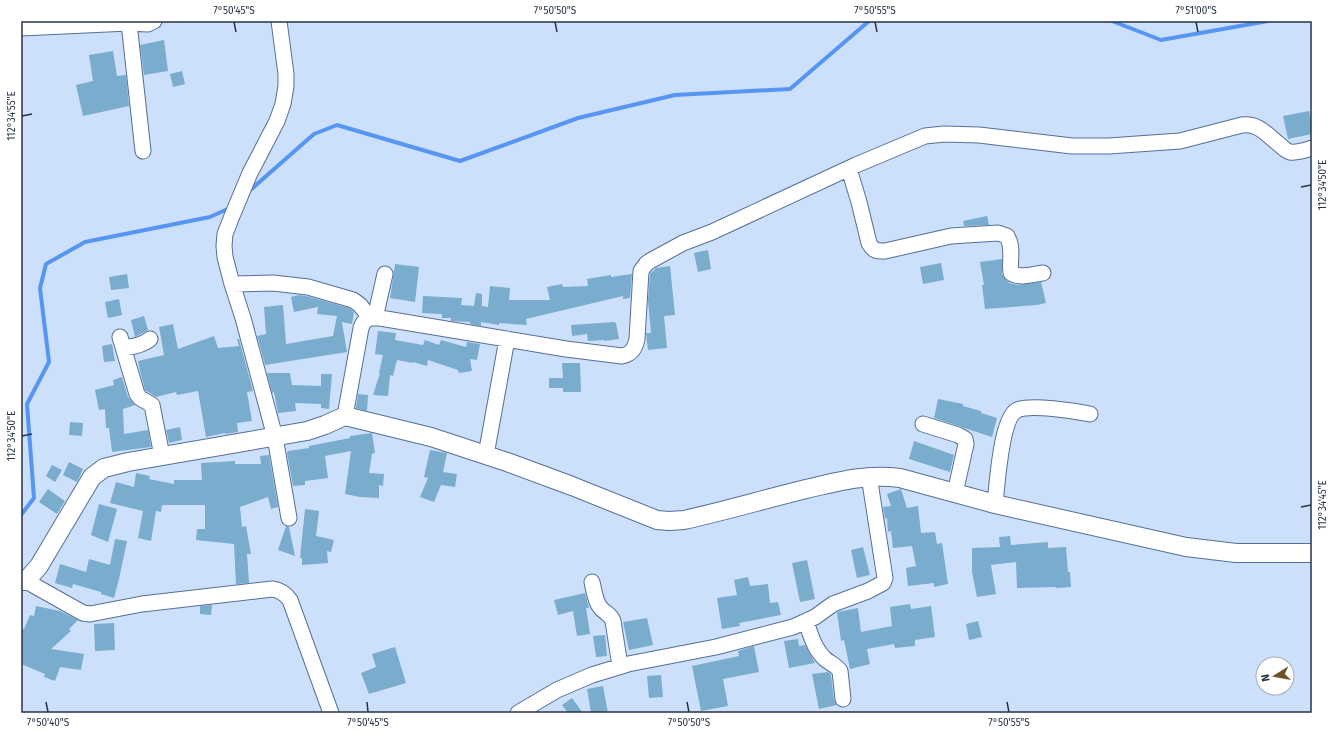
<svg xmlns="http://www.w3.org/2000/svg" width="1333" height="734" viewBox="0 0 1333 734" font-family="'Fira Sans',sans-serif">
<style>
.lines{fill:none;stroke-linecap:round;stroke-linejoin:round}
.stream{stroke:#5696f2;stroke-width:4}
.building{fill:#79accd}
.minor-casing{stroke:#536f98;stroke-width:17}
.tertiary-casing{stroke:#536f98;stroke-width:20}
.minor{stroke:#fff;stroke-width:15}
.tertiary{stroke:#fff;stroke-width:18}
.ticks{fill:none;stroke:#273345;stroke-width:1.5}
.neatline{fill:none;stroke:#273345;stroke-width:1.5}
.ticks-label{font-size:10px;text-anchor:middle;fill:#273345}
</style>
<rect width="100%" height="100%" fill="#cde0fb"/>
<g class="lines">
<!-- stream -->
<path class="stream" d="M1112 21 1161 40 1268 21
M248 192 314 134 337 125 460 161 578 118 675 95 790 89 869 21
M21 515 34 498 27 404 49 362 40 288 46 264 85 242 210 217 230 208"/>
</g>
<!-- building -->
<path class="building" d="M164 40 168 71 144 75 140 45Z
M113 51 117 76 126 75 129 106 83 116 76 85 93 81 89 55Z
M182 71 185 84 173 87 170 74Z
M1309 111 1312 126V134L1288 139 1283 116Z
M987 216 989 225 964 226 963 221Z
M708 250 711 269 698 272 694 253Z
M1002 259V274L1004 278 1009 283 1018 285 1041 282 1046 303 1037 305 985 309 982 285H984L980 262Z
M941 263 944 280 923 284 920 267Z
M395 264 419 267 415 302 390 298Z
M670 266 675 315 664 316 667 348 648 350 646 333H651L648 301 650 274 656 268Z
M127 274 129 288 111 290 109 277Z
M632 274 630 298 623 299V296L526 319 527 325 499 323V325L481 322V326L470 324V322L451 321V318H442V314L422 313 423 296 462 298 461 305 474 306 476 293 482 294V306L488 307 490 286 510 288 509 300H550L547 287 562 284 563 287 588 286 587 279 611 275V277Z
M299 295 306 296 349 308 354 312 352 324 342 322 347 352 265 365 266 368 257 336 266 334 264 307 283 305 286 344 333 336 337 316 317 314 318 307 294 312 291 297Z
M119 299 122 315 108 318 105 302Z
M144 316 148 330 135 337 131 320Z
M614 322 616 323 619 339 604 341V340L588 341 587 334 572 336 571 325Z
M173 324 178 349 214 336 218 348 239 346 237 339H239L253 391 247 392 252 421 237 423 238 432 226 434 225 433 206 437 198 391 177 395 176 392 156 397 145 390 140 371 138 361 164 355 159 327Z
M378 331 396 333 395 340 423 345 425 340 439 345 441 340 466 347 467 342 480 344 477 360 470 359 472 371 459 373 458 370 428 360 427 366 413 362V363L397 360 393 376 390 375 388 396 373 395 380 373H379L383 355 375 354Z
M112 344 115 361 104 362 102 346Z
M562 363H580L581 392H563V388H549V378H563Z
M267 373H290L292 385 321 386V374H332L329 409 321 408V404L295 403 296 411 278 413 274 392 272 393Z
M122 377 128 397 135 405 123 409 124 434 148 430 151 447 112 452 109 428H106L105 409 99 410 95 390 114 385 113 380Z
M358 394 368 395 367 411 356 408Z
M938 399 963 404V406L981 411V413L997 418 992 437 934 418Z
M70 422 83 423 82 436 69 435Z
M180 427 182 440 169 443 166 430Z
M372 433 375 453 372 454 369 473 384 474 383 486 379 485V498L360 497 345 494 351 451 325 456 328 478 305 481V485L293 486 287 453 288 451 309 448V446L350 438V436Z
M914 441 954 455 950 472 909 459Z
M430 450 447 453 443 472 457 474 455 487 441 485 434 502 420 497 428 478 424 477Z
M269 455 278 507 271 509 268 497 240 507 242 527 246 526 251 554H247L249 583 236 584 234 544 196 540 197 529H205V505H162L161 512 156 511 151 541 138 538 143 511 110 503 116 482 134 487 136 473 150 476 149 479 174 484V480H202L201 463 235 461V464H261L260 456Z
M69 462 83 469 77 482 63 475Z
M52 465 62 470 55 482 46 476Z
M48 489 65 501 57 514 39 502Z
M901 489 907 508 918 506 921 533 935 532 937 544 942 543 948 584 934 587V583L908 586 906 568 916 566 912 546 893 548 891 531 888 532 887 518 885 519 883 507 891 506 887 494Z
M99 504 117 509 108 542 91 535Z
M305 509 319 511 316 536 334 540 331 552 327 551 328 563 302 565V558H300Z
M286 526 289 527 295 556 278 550Z
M1010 536 1011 545 1048 542V548L1066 547 1068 572H1070L1071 587 1056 588V587L1017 588 1016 562 991 565 996 594 977 597 972 572V548L1000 547 999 537Z
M115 539 127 541 119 579 114 598 101 594V592L73 584 72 588 55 583 60 564 86 572 89 559 110 565Z
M863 547 870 575 857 578 851 550Z
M807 560 815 599 800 602 792 563Z
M748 577 750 586 768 584 770 603 778 602 781 615 739 623 740 626 722 629 717 598 737 595 734 580Z
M585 593 589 608H586L590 634 577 636 573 611 558 615 554 600Z
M910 604 911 609 931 606 935 637 915 640V646L895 648 894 644 867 649 870 664 850 669 844 640 841 641 837 612 858 608 861 632 892 626 890 607Z
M212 605 211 615 200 614V606Z
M36 606 60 611 78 620 69 629 71 631 51 649 84 654 81 670 60 667 55 681 44 677 45 674 21 664V628L24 629 30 615 34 616Z
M647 618 653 645 629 650 623 622Z
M978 621 982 637 969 640 966 624Z
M114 623 115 650 95 651 94 624Z
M605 635 607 656 596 657 593 636Z
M798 639 799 646 805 645 815 663 789 668 784 641Z
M754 646 759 672 723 679 728 706 701 711 692 666 739 656 738 651Z
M395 647 406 683 369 694 361 673 376 667 372 654Z
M828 672 831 675 834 700 837 705 819 709 812 674Z
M661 675 663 697 649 698 647 676Z
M603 686 608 713H591L587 689Z
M572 698 583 713H568L562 705Z"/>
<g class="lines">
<!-- minor casing -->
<g class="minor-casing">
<path id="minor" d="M279 21 286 74V86L283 104 277 121 250 173 232 216 225 234 224 246 225 257 232 284 243 318 275 437 289 518
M129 23 143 151
M21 28 129 23 148 24 154 21
M849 169 859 202 869 243C873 251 877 251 885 251L951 236 998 233 1007 236C1014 248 1009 261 1011 273 1019 279 1034 274 1043 273
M232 284 273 283 308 287 353 300 360 305 370 318
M375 318 385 274
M120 337 137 394 140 398 152 405 162 456
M124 348C132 347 143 345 150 339
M345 416 361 328C364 318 371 317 380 318L566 349 622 356C632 354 635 348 637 339L641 271 646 264 650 261 683 243 712 232 856 165 925 136 944 134 979 135 1072 146H1109L1180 141 1242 125C1259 123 1267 135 1280 145 1283 148 1286 151 1290 152 1297 153 1306 150 1312 148
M923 424 958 435 965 439 966 444 955 493
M486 455 507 339
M995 504C997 486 1001 418 1017 410 1030 404 1075 411 1090 414
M26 581 83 613 90 614 142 604 272 589C280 590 285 593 290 600L331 713
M592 582C594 590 595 601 600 607 605 614 610 613 613 621L620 666
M806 622C811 635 814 649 825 659 830 663 837 666 840 671L843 699
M518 713 557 690 592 675 628 664 716 647 793 627 815 617 833 604 868 591 883 583 885 578 869 476"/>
</g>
<!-- tertiary casing -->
<g class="tertiary-casing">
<path id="tertiary" d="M21 581H26L39 566 92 477 104 468 128 462 307 431 325 425 345 416 431 437 507 462 572 486 657 520 669 521 684 520C725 511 765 499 806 489 840 481 865 474 900 478L995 504 1186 547 1236 553H1312"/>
</g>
<!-- minor -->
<use href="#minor" class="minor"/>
<!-- tertiary -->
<use href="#tertiary" class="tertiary"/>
</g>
<!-- ticks -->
<path class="ticks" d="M234 22 236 32M555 22 557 32M875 22 877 32M1196 22 1198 32M22 116 32 114M1301 187 1311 185M22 436 32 434M1301 507 1311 505M46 702 48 712M367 702 368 712M687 702 689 712M1007 702 1009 712"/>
<!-- border -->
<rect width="1333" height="734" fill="none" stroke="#ffffff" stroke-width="44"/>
<!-- north arrow -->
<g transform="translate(1275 676) rotate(259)"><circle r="19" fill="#ffffff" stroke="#a9adb5"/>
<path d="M0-3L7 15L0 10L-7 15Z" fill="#6f5326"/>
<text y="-6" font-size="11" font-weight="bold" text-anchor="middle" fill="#273345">N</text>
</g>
<rect x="22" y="22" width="1289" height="690" class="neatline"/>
<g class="ticks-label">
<text x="234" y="14">7°50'45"S</text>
<text x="555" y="14">7°50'50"S</text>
<text x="875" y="14">7°50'55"S</text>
<text x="1196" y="14">7°51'00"S</text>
<text transform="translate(11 116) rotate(-90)" y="4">112°34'55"E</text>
<text transform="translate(1322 185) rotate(-90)" y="4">112°34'50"E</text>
<text transform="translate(11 436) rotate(-90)" y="4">112°34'50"E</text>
<text transform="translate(1322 505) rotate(-90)" y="4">112°34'45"E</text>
<text x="48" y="726">7°50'40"S</text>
<text x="368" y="726">7°50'45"S</text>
<text x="689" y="726">7°50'50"S</text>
<text x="1009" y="726">7°50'55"S</text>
</g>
</svg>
